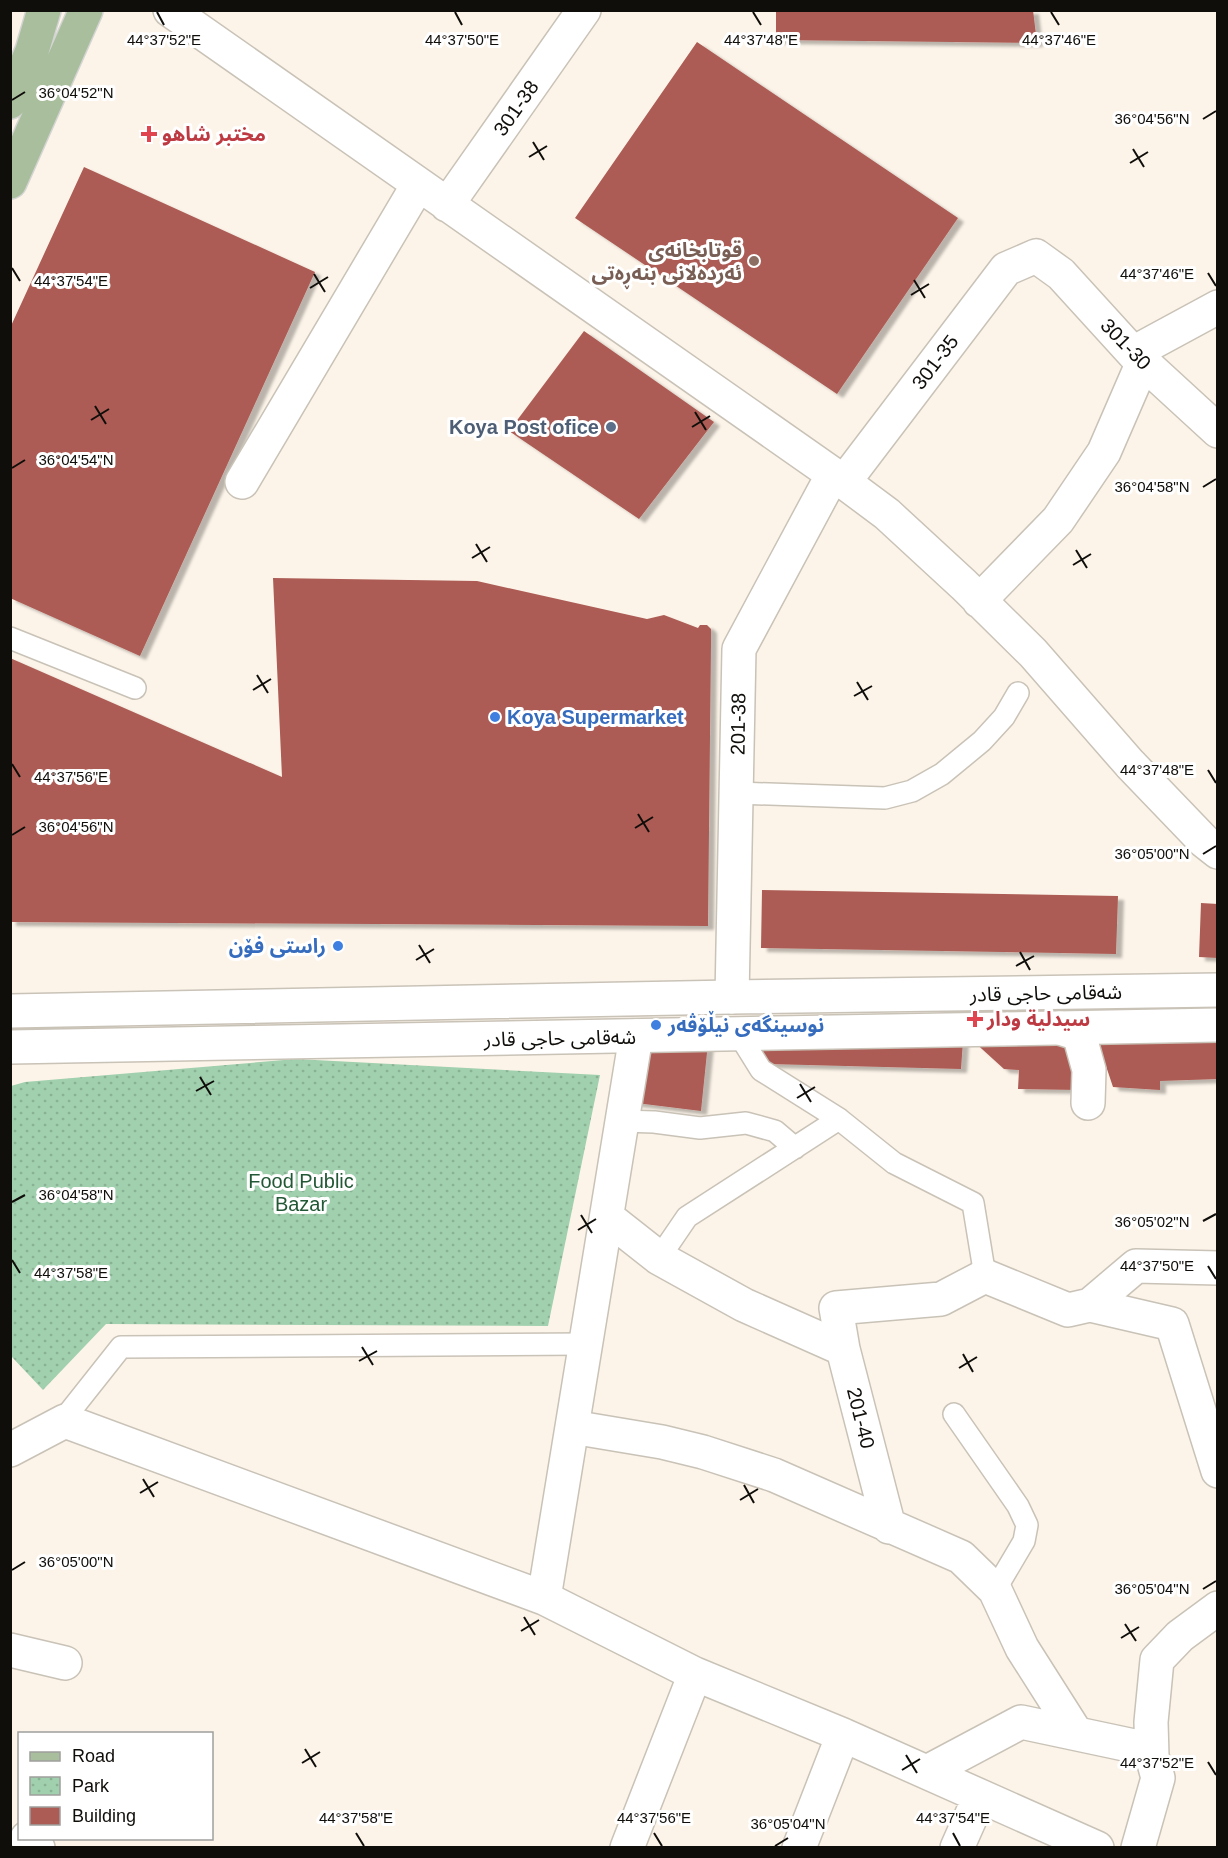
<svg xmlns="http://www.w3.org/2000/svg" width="1228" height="1858" viewBox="0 0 1228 1858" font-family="Helvetica,'Noto Sans Arabic',sans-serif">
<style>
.park{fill:url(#park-dots)}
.building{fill:#ac5c54;filter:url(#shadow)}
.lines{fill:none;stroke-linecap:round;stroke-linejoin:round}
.service-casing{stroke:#c9c2b7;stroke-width:24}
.minor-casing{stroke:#c9c2b7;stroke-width:36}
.tertiary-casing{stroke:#c9c2b7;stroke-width:36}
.secondary-casing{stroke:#c9c2b7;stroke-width:36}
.primary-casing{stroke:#d4d4d3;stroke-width:36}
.service{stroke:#fff;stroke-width:21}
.minor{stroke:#fff;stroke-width:33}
.tertiary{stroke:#fff;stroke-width:33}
.secondary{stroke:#fff;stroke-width:33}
.primary{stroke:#a8be9c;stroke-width:33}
.ticks{fill:none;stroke:#100e0a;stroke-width:2}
.health-dot{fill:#e0444e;stroke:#fff;stroke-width:2}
.education-dot{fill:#8d6e63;stroke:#fff;stroke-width:2}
.service-dot{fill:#5c6f8a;stroke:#fff;stroke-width:2}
.shop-dot{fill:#3f7fe0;stroke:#fff;stroke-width:2}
.labels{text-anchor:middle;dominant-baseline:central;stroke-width:6;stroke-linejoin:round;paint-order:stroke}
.street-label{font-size:20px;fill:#100e0a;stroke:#fff}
.health-label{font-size:20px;font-weight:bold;fill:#be3a42;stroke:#fff;text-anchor:start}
.education-label{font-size:20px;font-weight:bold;fill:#785e54;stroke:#fff;text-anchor:end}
.service-label{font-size:20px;font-weight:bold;fill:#4e5e75;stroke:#fff;text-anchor:end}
.shop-label{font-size:20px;font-weight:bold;fill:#366cbe;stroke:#fff;text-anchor:start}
.park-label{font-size:20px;fill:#225835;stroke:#fff}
.ticks-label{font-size:15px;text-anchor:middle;fill:#100e0a;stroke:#fff;stroke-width:6;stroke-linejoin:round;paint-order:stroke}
</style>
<defs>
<pattern id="park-dots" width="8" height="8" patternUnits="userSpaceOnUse" patternTransform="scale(1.5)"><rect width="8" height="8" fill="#a0d0ad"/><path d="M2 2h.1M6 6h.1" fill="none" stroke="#89b194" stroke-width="1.8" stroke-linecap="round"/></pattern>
<filter id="shadow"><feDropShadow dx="6" dy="4" stdDeviation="1.5" flood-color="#0004"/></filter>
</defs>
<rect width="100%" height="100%" fill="#fcf4e9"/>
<!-- park -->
<path class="park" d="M296 1059 600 1075 548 1326 106 1324 43 1390 11 1356V1086L25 1082Z"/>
<!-- building -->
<path class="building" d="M776 10H1033L1037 43 776 40Z
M697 42 958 218 837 394 575 218Z
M84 167 315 272 140 656 10 598V328Z
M584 331 714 422 639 519 509 431Z
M273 578 477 581 647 619 664 615 698 628 700 625H707L711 629V644L708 926 10 922V658L282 777Z
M762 890 1118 896 1116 954 761 948Z
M1201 903 1218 904V958L1199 957Z
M971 1039 1072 1044 1069 1065 1079 1066V1090L1018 1089 1019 1070 1004 1069Z
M751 1041H963L961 1069 769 1064Z
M1218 1041V1079L1160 1081V1090L1113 1087 1098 1042Z
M708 1043 701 1111 628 1102 640 1044Z"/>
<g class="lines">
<!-- service casing -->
<g class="service-casing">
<path id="service" d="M10 638 135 688
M737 793 885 798 912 791 942 774 982 741 1004 717 1018 693
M738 1033 761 1070 839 1119 894 1163 973 1203 985 1276
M622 1121 654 1122 700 1128 746 1123 775 1131 795 1148
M659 1258 687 1217 839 1119
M954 1414 1018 1506 1027 1525 1024 1541 995 1590
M60 1424 121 1347 586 1344"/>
</g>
<!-- minor casing -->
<g class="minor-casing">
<path id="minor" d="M170 10 844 482 887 514 964 585 1033 653 1130 764 1204 841 1218 852
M447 205 584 10
M1133 353 1218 307
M242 482 418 185
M844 482 1006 269 1036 256 1061 274 1133 353 1218 431
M979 601 1058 520 1104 452 1143 362
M732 997 739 649 833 474
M1060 1028 1079 1034 1089 1070 1088 1103
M607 1217 659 1258 744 1305 843 1349
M1090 1305 1136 1266 1218 1268
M572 1427 662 1442 703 1452 774 1475 961 1557 995 1590 1022 1648 1076 1733
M10 1450 65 1421 544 1598 695 1674 843 1735 1097 1848
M889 1527 843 1349 836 1308 941 1299 985 1276 1068 1310 1090 1305 1172 1324 1218 1471
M544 1598 636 1036
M10 1650 65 1663
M1152 1756 1151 1722 1157 1660 1180 1636 1218 1608
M927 1772 1021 1722 1134 1746 1152 1756 1158 1778 1138 1848
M627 1848 695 1674
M799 1848 843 1735
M957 1848 980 1796"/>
</g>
<!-- tertiary casing -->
<g class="tertiary-casing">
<path id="tertiary" d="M27 1838 38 1848"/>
</g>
<!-- secondary casing -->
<g class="secondary-casing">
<path id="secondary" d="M10 1011 732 997 1218 990
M10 1047 1218 1025"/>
</g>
<!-- primary casing -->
<g class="primary-casing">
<path id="primary" d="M10 102 32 51 44 10
M10 182 86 10"/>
</g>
<!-- service -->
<use href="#service" class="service"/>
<!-- minor -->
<use href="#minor" class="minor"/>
<!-- tertiary -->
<use href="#tertiary" class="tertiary"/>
<!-- secondary -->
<use href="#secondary" class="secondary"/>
<!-- primary -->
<use href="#primary" class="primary"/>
</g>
<!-- ticks -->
<path class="ticks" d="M157 12 164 25M455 12 462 25M753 12 761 25M1051 12 1059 25M12 100 25 92M1203 119 1216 111M533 142 544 160M1133 149 1144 167M529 157 547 146M1130 163 1148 152M12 268 20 281M1208 273 1216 286M314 274 325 292M914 280 925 298M310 288 328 277M911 295 929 284M95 406 106 424M695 412 706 430M91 420 109 409M692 427 710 416M12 468 25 460M1203 487 1216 479M476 544 487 562M1076 550 1087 568M472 558 490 547M1073 565 1091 554M257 675 268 693M857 682 868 700M253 690 271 679M854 696 872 686M12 764 20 777M1208 770 1216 783M638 814 649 832M635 828 653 817M12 835 25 827M1203 854 1216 846M419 945 430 963M1020 952 1030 970M416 960 434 949M1016 966 1034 956M200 1077 211 1095M800 1084 811 1102M196 1091 214 1081M797 1098 815 1087M12 1202 25 1195M581 1215 592 1233M1203 1221 1216 1214M578 1230 596 1219M12 1260 20 1273M1208 1266 1216 1279M362 1347 373 1365M963 1354 973 1372M359 1361 377 1351M959 1368 977 1357M143 1479 154 1497M744 1485 754 1503M140 1493 158 1482M740 1500 758 1489M12 1570 25 1562M1203 1589 1216 1581M524 1617 535 1635M1125 1624 1136 1641M521 1631 539 1620M1121 1638 1139 1627M305 1749 316 1767M906 1755 917 1773M1208 1762 1216 1775M302 1763 320 1752M902 1770 920 1759M356 1833 364 1846M654 1833 662 1846M953 1833 960 1846M775 1846 788 1838"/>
<!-- markers -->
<g class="health-dot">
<path d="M146 125h6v6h6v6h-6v6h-6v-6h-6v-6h6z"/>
<path d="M972 1010h6v6h6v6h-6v6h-6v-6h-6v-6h6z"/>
</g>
<circle class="education-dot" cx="754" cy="261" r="6"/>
<circle class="service-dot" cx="611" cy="427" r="6"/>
<g class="shop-dot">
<circle cx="495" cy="717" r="6"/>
<circle cx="338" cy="946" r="6"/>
<circle cx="656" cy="1025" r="6"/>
</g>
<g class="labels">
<!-- street labels -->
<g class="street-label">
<text transform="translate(516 108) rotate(-55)">301-38</text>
<text transform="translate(1126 344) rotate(46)">301-30</text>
<text transform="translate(935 362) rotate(-53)">301-35</text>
<text transform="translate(738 724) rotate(-89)">201-38</text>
<text transform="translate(1046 993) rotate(-1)">شەقامی حاجی قادر</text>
<text transform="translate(560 1038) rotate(-1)">شەقامی حاجی قادر</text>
<text transform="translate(861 1418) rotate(76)">201-40</text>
</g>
<!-- health labels -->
<g class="health-label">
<text x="162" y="134">مختبر شاهو</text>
<text x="987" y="1019">سيدلية ودار</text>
</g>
<!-- education labels -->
<g class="education-label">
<text x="742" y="250">قوتابخانه‌ی<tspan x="742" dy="23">ئه‌رده‌لانی بنه‌ڕه‌تی</tspan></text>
</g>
<!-- service labels -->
<g class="service-label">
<text x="599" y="427">Koya Post ofice</text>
</g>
<!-- shop labels -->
<g class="shop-label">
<text x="507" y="717">Koya Supermarket</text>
<text x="326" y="946" text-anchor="end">راستى فۆن</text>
<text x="668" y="1025">نوسینگەی نیڵۆڤەر</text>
</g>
<!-- park labels -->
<g class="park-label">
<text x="301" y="1181">Food Public<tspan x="301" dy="23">Bazar</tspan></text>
</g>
</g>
<g class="ticks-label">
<text x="164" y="45">44°37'52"E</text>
<text x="462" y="45">44°37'50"E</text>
<text x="761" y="45">44°37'48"E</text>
<text x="1059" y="45">44°37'46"E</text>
<text x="76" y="98">36°04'52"N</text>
<text x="1152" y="124">36°04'56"N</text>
<text x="1157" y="279">44°37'46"E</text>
<text x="71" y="286">44°37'54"E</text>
<text x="76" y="465">36°04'54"N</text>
<text x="1152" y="492">36°04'58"N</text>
<text x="1157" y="775">44°37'48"E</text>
<text x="71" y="782">44°37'56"E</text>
<text x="76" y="832">36°04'56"N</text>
<text x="1152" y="859">36°05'00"N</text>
<text x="76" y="1200">36°04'58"N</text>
<text x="1152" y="1227">36°05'02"N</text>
<text x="1157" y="1271">44°37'50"E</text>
<text x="71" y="1278">44°37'58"E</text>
<text x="76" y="1567">36°05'00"N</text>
<text x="1152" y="1594">36°05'04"N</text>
<text x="1157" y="1768">44°37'52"E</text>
<text x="356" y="1823">44°37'58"E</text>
<text x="654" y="1823">44°37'56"E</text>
<text x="953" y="1823">44°37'54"E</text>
<text x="788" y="1829">36°05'04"N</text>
</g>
<!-- border -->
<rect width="1228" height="1858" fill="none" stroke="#100e0a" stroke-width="24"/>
<!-- legend -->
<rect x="18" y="1732" width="195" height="108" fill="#ffffff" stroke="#9f9f9d" stroke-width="1.5"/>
<rect x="30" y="1752" width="30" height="9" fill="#a8be9c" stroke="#9f9f9d" stroke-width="1.5"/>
<text x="72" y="1762" font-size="18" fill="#100e0a">Road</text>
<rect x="30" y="1777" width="30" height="18" fill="url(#park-dots)" stroke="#9f9f9d" stroke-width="1.5"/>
<text x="72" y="1792" font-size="18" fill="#100e0a">Park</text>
<rect x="30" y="1807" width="30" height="18" fill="#ac5c54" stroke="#9f9f9d" stroke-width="1.5"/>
<text x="72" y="1822" font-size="18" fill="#100e0a">Building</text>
</svg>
